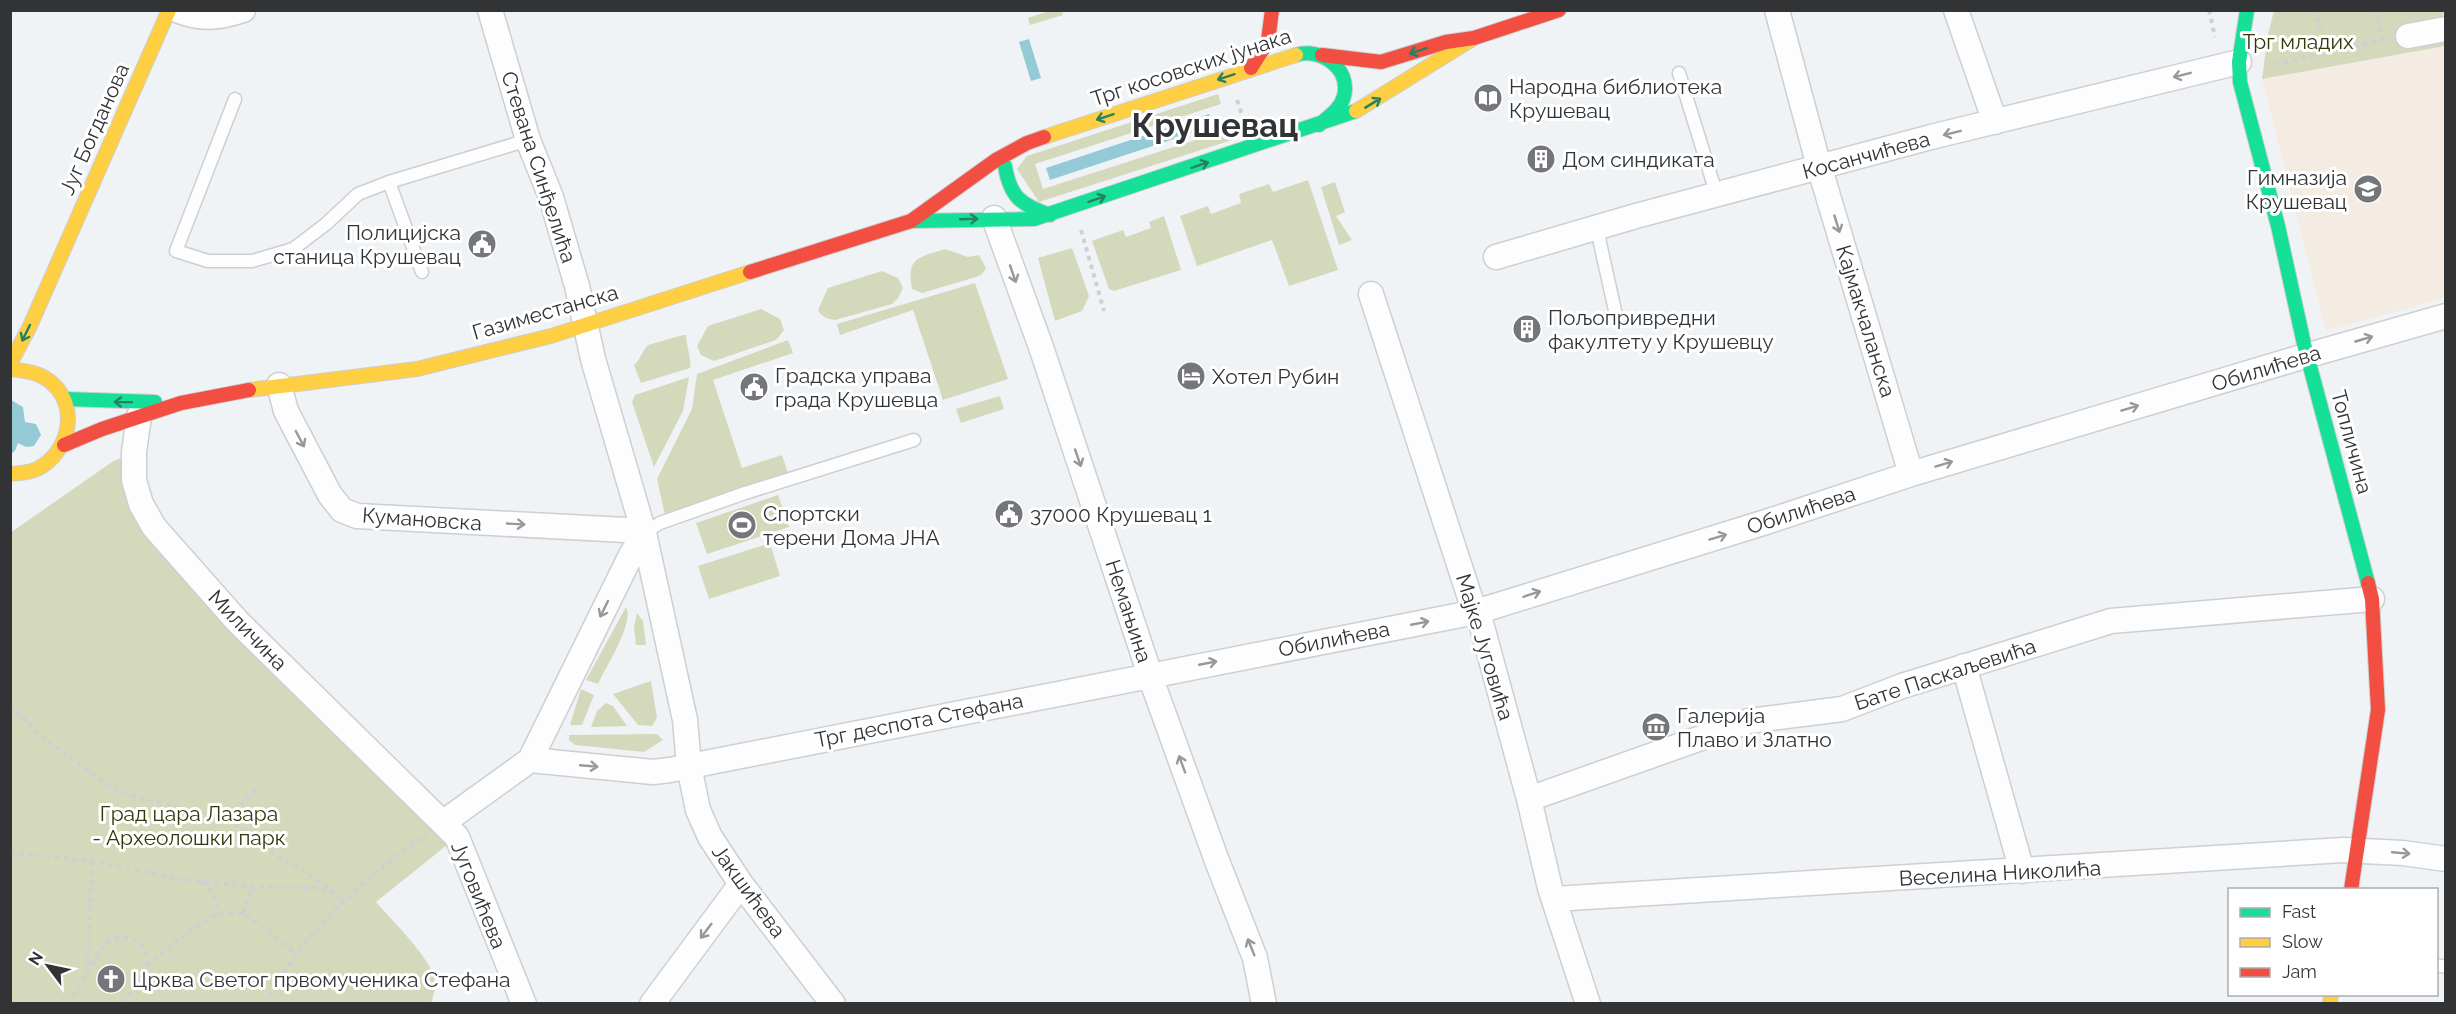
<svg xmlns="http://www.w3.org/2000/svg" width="2456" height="1014" viewBox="0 0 2456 1014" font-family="Raleway,sans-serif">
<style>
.education{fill:#f4ebe3}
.green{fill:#d4d9bc}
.water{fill:#94cad6}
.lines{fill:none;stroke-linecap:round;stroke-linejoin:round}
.lane-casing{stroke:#cdcfd2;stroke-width:15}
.street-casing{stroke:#cdcfd2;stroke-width:27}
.fast-casing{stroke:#cdcfd2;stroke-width:16}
.slow-casing{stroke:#cdcfd2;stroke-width:16}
.jam-casing{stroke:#cdcfd2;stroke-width:16}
.path{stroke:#cfd0d1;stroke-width:4;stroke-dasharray:4.5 4.5;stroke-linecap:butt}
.lane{stroke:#fdfdfe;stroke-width:12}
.street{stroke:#fdfdfe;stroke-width:24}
.fast{stroke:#16e098;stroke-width:14}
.slow{stroke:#ffcf43;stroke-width:14}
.jam{stroke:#f24e42;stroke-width:14}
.oneway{stroke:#258162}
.oneway2{stroke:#97989a}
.labels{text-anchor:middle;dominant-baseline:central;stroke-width:6;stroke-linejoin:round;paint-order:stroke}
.park-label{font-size:21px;fill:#343709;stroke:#fff}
.street-label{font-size:21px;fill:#313335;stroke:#fff}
.poi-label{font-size:21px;fill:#313335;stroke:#fff;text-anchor:start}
.town-label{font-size:33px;font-weight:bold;fill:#313335;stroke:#fff}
</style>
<rect width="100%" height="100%" fill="#f0f3f6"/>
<!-- education -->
<path class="education" d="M2445 46V298L2326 331 2262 79Z"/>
<!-- green -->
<path class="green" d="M1052 10 1062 11 1063 15 1030 25 1028 18Z
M2274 11H2443L2445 46 2262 79 2268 34Z
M1218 94 1221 104 1035 164 1043 189 1230 129 1232 140 1039 202 1017 169 1027 156Z
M1308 180 1338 270 1289 286 1272 240 1197 266 1180 216 1208 206 1211 214 1241 203 1239 194 1269 184 1273 192Z
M1335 182 1345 212 1336 216 1352 240 1339 245 1321 187Z
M1164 216 1181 270 1114 291 1109 289 1092 241 1123 230 1126 237 1151 228 1149 222Z
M1072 248 1089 296 1082 311 1055 321 1038 258Z
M945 249 968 257 979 255 986 268 982 274 976 277 922 293 912 289C906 257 918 258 945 249Z
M882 271 898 278 903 288 898 298 892 304 835 320C827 319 822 317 818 310L828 288Z
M975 283 1008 379 943 400 913 310 840 335 837 324Z
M761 309 780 319 784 330 776 340 714 361 701 355 697 346 708 326Z
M683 335H686C686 346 692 358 690 368L641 383 634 365C641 359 642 351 648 345Z
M788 340 793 353 713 380 742 468 782 455 790 479 666 520 657 479 692 409 697 374Z
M689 377 683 411 654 467 632 402 635 395Z
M1000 396 1004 409 961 423 956 409Z
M134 452 141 504 457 837 376 902C391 919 428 956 434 976 437 985 434 994 431 1003H11L10 533 112 462Z
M778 495 789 527 707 554 696 523Z
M770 543 780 576 709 599 698 566Z
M626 607C635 622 606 667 598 684L586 680Z
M637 613 643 621 646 645H636L634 627Z
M651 681 657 718 652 726 638 725 613 694Z
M581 689 594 695 582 725H570Z
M606 703 613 706 627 726 591 727 597 711Z
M657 734 663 740 644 752 575 745 569 740V735Z"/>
<!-- water -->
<path class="water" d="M1029 39 1041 78 1031 81 1019 42Z
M1209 114 1213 126 1050 180 1046 168Z
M11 400 23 407 25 422 36 424 41 435 34 446 26 447 18 443 15 451 11 454Z"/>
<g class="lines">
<!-- lane casing -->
<g class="lane-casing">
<path id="lane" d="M1679 73 1714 186 1715 195
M235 99 176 251 208 261H252L293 249 326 224 358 194 389 182 528 140
M389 182 422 272
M1598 227 1600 243 1616 315
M644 533 660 523 745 493 914 440
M2436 965 2446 967"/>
</g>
<!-- street casing -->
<g class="street-casing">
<path id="street" d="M177 10C200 20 220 18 243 10
M490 10 528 140 551 197 577 286 593 359 644 533 685 720 689 766 698 810 710 837 741 884 833 1004
M1777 10 1817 159 1911 474
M1956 10 1995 122
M2408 36 2446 29
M994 218 1041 347 1154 687 1217 861 1255 958 1264 1004
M1496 257 1636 216 1931 137 2239 62
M1371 294 1471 601 1481 623 1529 799 1550 888 1588 1004
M279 385 286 411 330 495 342 510 357 516 626 530 644 533 630 557 530 760 444 822
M139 416 134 452V480L141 504 154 527 238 622 457 837 524 1004
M1964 666 2022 871
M530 760 653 772 670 770 1476 612 1766 522 1911 474 2295 359 2446 316
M1529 799 1749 721 1842 709 1902 686 2111 621 2372 599
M1554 899 2343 850 2403 853 2446 859
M652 1004 741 884"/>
</g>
<!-- fast casing -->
<g class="fast-casing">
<path id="fast" d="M2247 10 2239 62 2240 82 2278 226 2304 344 2368 583
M1296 55C1320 47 1351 68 1344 96 1341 109 1328 117 1319 125
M1005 166C1010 197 1021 205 1050 215
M912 221 1034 219 1356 111
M64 399 155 402"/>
</g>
<!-- slow casing -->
<g class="slow-casing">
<path id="slow" d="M1356 111 1474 38
M1044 137 1296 55
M10 364 30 326 169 10
M10 369C26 371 40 372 53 384 80 409 68 454 37 469 30 473 18 473 10 474
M249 390 417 369 551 336 750 272
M2330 1004 2331 994"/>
</g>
<!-- jam casing -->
<g class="jam-casing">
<path id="jam" d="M1322 55 1381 62 1446 42 1474 38 1559 10
M1251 68 1268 41 1272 10
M750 272 911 221 996 160 1027 143 1044 137
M64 445 102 429 181 403 249 390
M2351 890 2378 710 2372 599 2368 583"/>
</g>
<!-- path -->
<path class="path" d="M2209 10 2215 37
M2314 10 2327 52
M2376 10 2383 40
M2275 64 2389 39
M1237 100 1245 124
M1081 230 1104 311
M10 704 42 737 102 781 128 795 228 819 281 859 303 870 345 900
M228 819 257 788
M10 852 92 861 180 879 253 887 316 888 330 892
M202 882C213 892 219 900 216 915
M243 913 253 887
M147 966 190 930 216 915 243 913 297 954
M87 974 92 861
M69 1004C78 989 96 954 107 943 113 938 121 937 129 938 144 940 145 953 147 966L123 1004
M265 1004C275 987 286 969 297 953 332 907 379 868 427 834"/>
<!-- lane -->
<use href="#lane" class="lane"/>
<!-- street -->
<use href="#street" class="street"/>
<!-- fast -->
<use href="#fast" class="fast"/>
<!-- slow -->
<use href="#slow" class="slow"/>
<!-- jam -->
<use href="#jam" class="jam"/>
</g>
<!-- one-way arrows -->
<defs><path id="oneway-shaft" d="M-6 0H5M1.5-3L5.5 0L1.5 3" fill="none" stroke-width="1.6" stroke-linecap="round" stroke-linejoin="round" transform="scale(1.5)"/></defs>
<g class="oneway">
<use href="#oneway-shaft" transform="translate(1418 51) rotate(162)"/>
<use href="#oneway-shaft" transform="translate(1226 77) rotate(162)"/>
<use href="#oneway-shaft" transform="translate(1373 103) rotate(-31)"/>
<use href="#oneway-shaft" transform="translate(1105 117) rotate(162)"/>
<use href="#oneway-shaft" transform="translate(1200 165) rotate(-18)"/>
<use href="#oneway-shaft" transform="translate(1097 199) rotate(-19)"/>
<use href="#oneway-shaft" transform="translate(969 219) rotate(-2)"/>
<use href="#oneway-shaft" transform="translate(26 333) rotate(116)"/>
<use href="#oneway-shaft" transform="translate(123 402) rotate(-179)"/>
</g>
<g class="oneway2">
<use href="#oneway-shaft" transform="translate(2182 75) rotate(166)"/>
<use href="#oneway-shaft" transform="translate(1952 133) rotate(166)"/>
<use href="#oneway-shaft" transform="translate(1837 224) rotate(73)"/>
<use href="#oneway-shaft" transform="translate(1013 274) rotate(71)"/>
<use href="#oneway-shaft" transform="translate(2364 339) rotate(-16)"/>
<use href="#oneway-shaft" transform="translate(2130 408) rotate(-17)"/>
<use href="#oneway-shaft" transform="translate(300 439) rotate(62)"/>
<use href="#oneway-shaft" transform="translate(1078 458) rotate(71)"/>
<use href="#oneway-shaft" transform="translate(1944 464) rotate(-17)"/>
<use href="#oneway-shaft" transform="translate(516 524) rotate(3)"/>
<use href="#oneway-shaft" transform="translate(1718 537) rotate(-17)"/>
<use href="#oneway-shaft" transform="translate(1532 594) rotate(-18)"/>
<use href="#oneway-shaft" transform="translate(604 609) rotate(116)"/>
<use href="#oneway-shaft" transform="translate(1420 623) rotate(-11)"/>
<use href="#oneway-shaft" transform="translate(1208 663) rotate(-11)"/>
<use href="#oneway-shaft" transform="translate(1182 764) rotate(-110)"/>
<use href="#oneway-shaft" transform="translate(589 766) rotate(5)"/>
<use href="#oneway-shaft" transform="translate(2401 853) rotate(5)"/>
<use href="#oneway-shaft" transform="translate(706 931) rotate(127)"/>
<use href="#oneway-shaft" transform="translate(1251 947) rotate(-112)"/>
</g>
<!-- icons -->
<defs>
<g id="library-disc" transform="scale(1.5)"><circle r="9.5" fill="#747679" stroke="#fff"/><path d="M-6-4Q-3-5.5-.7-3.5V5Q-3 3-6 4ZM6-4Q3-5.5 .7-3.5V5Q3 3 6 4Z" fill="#fff"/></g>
<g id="building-disc" transform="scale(1.5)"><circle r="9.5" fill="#747679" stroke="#fff"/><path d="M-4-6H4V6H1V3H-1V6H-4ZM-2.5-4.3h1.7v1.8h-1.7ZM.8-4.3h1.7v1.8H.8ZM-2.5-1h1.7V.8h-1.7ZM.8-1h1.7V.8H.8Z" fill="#fff"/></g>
<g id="school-disc" transform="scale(1.5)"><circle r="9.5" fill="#747679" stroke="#fff"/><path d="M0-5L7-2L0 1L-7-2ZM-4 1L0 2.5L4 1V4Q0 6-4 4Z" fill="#fff"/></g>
<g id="civic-disc" transform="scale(1.5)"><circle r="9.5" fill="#747679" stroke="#fff"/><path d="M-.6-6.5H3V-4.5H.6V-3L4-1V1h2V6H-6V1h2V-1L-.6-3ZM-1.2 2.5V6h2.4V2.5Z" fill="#fff"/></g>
<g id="hotel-disc" transform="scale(1.5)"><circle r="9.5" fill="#747679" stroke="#fff"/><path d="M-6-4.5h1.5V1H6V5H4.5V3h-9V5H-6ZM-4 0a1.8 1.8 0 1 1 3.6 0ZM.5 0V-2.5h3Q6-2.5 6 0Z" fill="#fff"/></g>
<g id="stadium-disc" transform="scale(1.5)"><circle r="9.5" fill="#747679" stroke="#fff"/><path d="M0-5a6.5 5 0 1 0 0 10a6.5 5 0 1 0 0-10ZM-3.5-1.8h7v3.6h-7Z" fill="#fff"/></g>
<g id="museum-disc" transform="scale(1.5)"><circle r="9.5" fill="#747679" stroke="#fff"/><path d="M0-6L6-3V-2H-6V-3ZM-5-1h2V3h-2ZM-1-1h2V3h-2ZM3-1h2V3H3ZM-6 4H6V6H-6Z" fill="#fff"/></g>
<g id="church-disc" transform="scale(1.5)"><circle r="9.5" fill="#747679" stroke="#fff"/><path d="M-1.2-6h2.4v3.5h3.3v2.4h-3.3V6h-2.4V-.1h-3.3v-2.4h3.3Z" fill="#fff"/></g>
</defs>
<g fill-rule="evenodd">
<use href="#library-disc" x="1488" y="98"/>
<use href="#building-disc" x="1541" y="159"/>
<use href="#school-disc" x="2368" y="189"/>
<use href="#civic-disc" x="482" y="244"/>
<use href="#building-disc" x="1527" y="329"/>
<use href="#hotel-disc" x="1191" y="376"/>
<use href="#civic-disc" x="754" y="387"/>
<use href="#civic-disc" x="1009" y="514"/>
<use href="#stadium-disc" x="742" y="525"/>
<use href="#museum-disc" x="1656" y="727"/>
<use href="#church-disc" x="111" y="979"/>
</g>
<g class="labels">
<!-- park labels -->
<g class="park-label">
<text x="2298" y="41">Трг младих</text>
<text x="189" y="813">Град цара Лазара<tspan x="189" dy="24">- Археолошки парк</tspan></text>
</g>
<!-- street labels -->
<g class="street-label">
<text transform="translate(1191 67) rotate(-18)">Трг косовских јунака</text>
<text transform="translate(94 129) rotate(-66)">Југ Богданова</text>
<text transform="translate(1866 155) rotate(-15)">Косанчићева</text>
<text transform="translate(539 167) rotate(72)">Стевана Синђелића</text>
<text transform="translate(545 312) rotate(-16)">Газиместанска</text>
<text transform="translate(1866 321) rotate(73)">Кајмакчаланска</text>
<text transform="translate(2266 368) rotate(-17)">Обилићева</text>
<text transform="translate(2352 442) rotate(75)">Топличина</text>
<text transform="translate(1801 510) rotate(-18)">Обилићева</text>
<text transform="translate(422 519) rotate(4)">Кумановска</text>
<text transform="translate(1129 611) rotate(72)">Немањина</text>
<text transform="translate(248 630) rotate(46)">Миличина</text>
<text transform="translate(1334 639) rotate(-11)">Обилићева</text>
<text transform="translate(1485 647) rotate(73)">Мајке Југовића</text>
<text transform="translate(1945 674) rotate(-18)">Бате Паскаљевића</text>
<text transform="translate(919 720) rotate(-11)">Трг деспота Стефана</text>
<text transform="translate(2000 873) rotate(-3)">Веселина Николића</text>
<text transform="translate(749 891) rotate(54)">Јакшићева</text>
<text transform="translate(479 895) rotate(68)">Југовићева</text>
</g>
<!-- poi labels -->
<g class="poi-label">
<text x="1509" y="86">Народна библиотека<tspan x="1509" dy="24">Крушевац</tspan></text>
<text x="1562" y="159">Дом синдиката</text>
<text x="2347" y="177" text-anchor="end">Гимназија<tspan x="2347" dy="24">Крушевац</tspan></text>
<text x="461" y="232" text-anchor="end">Полицијска<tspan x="461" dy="24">станица Крушевац</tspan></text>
<text x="1548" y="317">Пољопривредни<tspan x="1548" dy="24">факултету у Крушевцу</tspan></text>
<text x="775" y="375">Градска управа<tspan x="775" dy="24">града Крушевца</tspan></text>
<text x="1212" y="376">Хотел Рубин</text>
<text x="763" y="513">Спортски<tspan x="763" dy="24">терени Дома ЈНА</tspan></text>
<text x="1030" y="514">37000 Крушевац 1</text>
<text x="1677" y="715">Галерија<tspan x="1677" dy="24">Плаво и Златно</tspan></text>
<text x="132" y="979">Црква Светог првомученика Стефана</text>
</g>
<!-- town labels -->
<g class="town-label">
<text x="1215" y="125">Крушевац</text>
</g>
</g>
<!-- border -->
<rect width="2456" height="1014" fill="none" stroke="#313335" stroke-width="24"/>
<!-- legend -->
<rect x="2228" y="888" width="210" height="108" fill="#ffffff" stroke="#adadae" stroke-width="1.5"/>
<rect x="2240" y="908" width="30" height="9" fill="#16e098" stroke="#adadae" stroke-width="1.5"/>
<text x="2282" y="918" font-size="18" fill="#313335">Fast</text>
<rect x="2240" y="938" width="30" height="9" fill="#ffcf43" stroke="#adadae" stroke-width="1.5"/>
<text x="2282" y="948" font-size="18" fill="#313335">Slow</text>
<rect x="2240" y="968" width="30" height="9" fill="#f24e42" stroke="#adadae" stroke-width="1.5"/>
<text x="2282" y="978" font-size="18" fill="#313335">Jam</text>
<!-- north arrow -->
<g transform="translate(48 966) rotate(302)" stroke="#ffffff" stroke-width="4.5" paint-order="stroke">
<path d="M0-4.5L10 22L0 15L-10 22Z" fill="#313335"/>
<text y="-9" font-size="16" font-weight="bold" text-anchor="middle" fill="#313335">N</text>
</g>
</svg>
